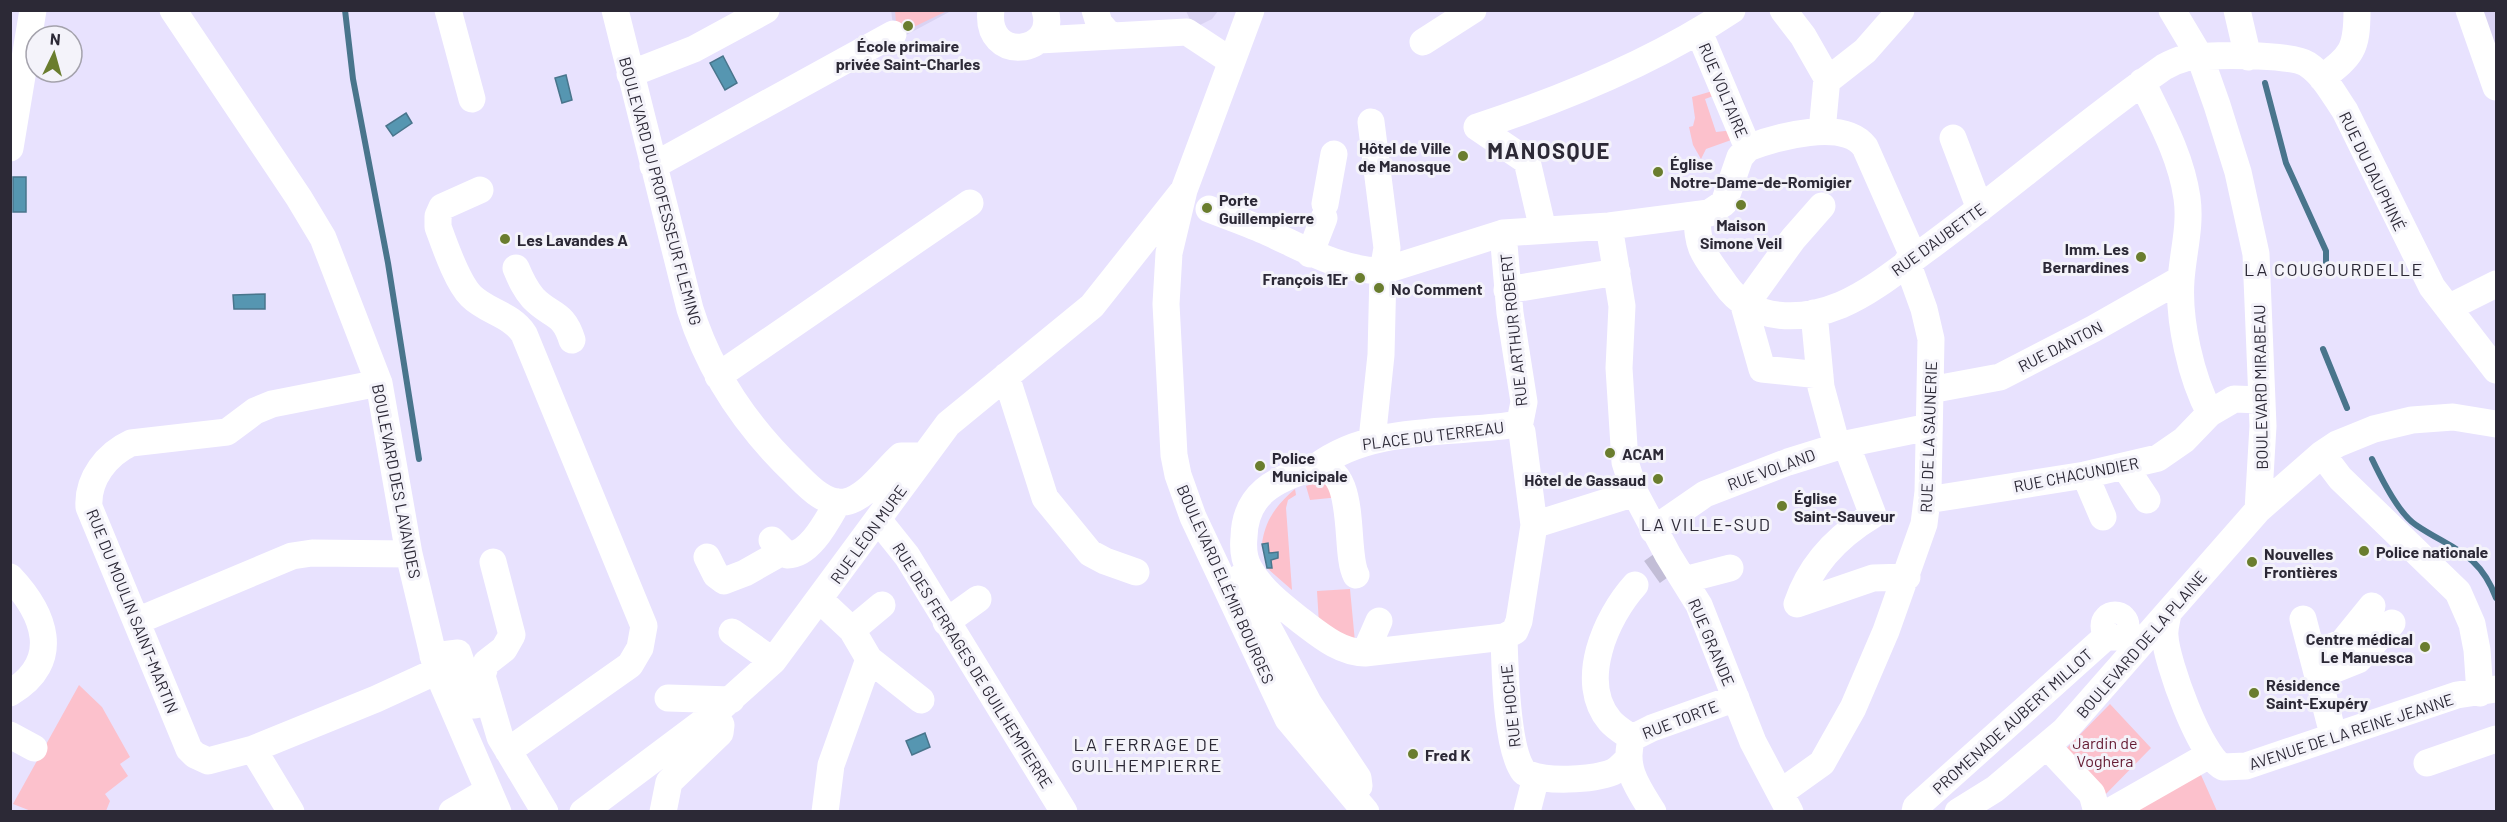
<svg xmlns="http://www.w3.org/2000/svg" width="2507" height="822" viewBox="0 0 2507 822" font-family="Barlow,sans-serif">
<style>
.built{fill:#dad3f3}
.green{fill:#fcc1cc}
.water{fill:#5696b1;stroke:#49758c;stroke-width:1.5}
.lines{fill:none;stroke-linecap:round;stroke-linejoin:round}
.stream{stroke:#49758c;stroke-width:6}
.minor-tunnel{stroke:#c2bdd6;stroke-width:27;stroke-dasharray:27 14;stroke-linecap:butt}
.minor{stroke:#fff;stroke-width:27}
.poi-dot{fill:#6a7d2e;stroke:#f4f3fa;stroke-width:2}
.labels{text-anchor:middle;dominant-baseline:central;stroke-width:6;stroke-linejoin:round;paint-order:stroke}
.poi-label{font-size:16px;font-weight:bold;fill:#2c2936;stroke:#f4f3fa;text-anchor:start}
.street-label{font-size:16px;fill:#2c2936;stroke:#f4f3fa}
.park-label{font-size:16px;fill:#631930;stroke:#f4f3fa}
.neighbourhood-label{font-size:18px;letter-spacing:1.5px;fill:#2c2936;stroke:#f4f3fa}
.district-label{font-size:22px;font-weight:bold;letter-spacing:1.5px;fill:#2c2936;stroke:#f4f3fa}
</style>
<rect width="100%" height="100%" fill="#e8e2fe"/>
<!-- built -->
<path class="built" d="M891 10 951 11 895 41Z
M1186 11H1218L1212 19 1194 28Z
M2480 11H2496V53Z"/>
<!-- green -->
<path class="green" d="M895 10 947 11 897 35Z
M1716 90V95L1705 99 1716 132 1734 130V139L1706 149 1701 159 1693 145 1689 127 1693 126 1695 118 1692 97Z
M1318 482 1334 486 1340 497 1310 500 1306 486Z
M1295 489 1296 495 1288 500 1286 508 1292 590 1267 568H1272L1271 560 1278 552 1269 553 1268 543 1262 544C1265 520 1277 504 1295 489Z
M1350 589 1355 642 1319 624 1317 591Z
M79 685 102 707 130 757 120 764 128 776 105 794 110 801 106 811H31L13 804Z
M2110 704 2151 748 2100 800 2060 755Z
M2197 766 2217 811 2121 812Z"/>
<!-- water -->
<path class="water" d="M723 56 737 83 725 90 710 63Z
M566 75 572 100 562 103 555 78Z
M406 113 412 123 393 136 386 126Z
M13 177H26V212H13Z
M265 294V309H234L233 295Z
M1268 543 1269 553 1278 552V558L1271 560 1272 568H1267L1262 544Z
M925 733 930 747 912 755 906 741Z"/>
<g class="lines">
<!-- stream -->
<path class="stream" d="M345 10 353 79 388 263 419 459
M2265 83 2286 163 2326 251V264
M2323 349 2347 408
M2372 459C2381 478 2399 514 2416 525 2451 549 2479 552 2496 598"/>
<!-- minor-tunnel -->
<path class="minor-tunnel" d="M1652 572 1666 562"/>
<!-- minor -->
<path class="minor" d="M173 10 299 198 323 238 379 383 409 554 437 671 498 812
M448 10 472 99
M615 10 690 309C710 373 747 427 795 473 808 486 825 505 845 502 867 498 886 469 901 456H924
M991 10C984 64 1059 55 1045 10
M1095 10 1099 23 1110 36
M1251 10 1184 190 1169 253 1166 304 1174 455 1178 475 1193 517 1288 719 1366 812
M1783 10 1803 36 1827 78 1822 131
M2172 10 2200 57 2217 105 2238 172 2256 254 2263 426 2258 510
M2237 10 2248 57
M2469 10 2496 87
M1699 32 1748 148
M1039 40 1187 32 1231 61
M1423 42 1473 10
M630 74 694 49 766 10
M2322 78C2352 55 2357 50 2357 10
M1828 80 1865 51 1901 10
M2142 82C2160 119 2181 156 2187 198 2191 226 2183 252 2181 280 2178 320 2191 378 2210 413L2234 399 2262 400
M1371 122 1387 248 1383 271 1381 355 1372 440
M1477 127C1566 98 1654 62 1732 10
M1477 127 1527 161 1543 230
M1953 138 1980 209
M10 148 33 10
M653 166 893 34
M480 190 442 207 438 216V227C445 246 457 282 471 296 487 312 511 314 524 334L644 626 640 648 630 665 508 751
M1325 204 1334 154
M1209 209C1227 216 1247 223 1265 231 1303 248 1340 271 1383 271L1503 233 1609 226 1709 213 1724 203 1740 157 1748 148C1776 137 1844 118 1865 147L1914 258
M1697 215C1697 252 1706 256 1725 284 1752 323 1802 321 1841 305 1874 291 1904 265 1932 245 2011 187 2084 123 2164 67 2171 63 2178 60 2186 58 2207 55 2291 53 2307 64 2324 75 2334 95 2345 111L2432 287 2496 370
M1609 226 1622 306 1619 368 1625 462 1635 493 1668 555 1699 605 1753 742 1790 812
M1503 233 1510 313 1524 402 1519 427
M1310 254 1324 218
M516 268C521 280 525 289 533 298 551 317 563 311 572 340
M1507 290 1617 272
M1743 302 1762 369 1820 375
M1746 304 1793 239 1822 206
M2448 308 2496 284
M1814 313 1821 387 1837 446
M718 376 970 203
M1006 376 1045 498 1090 553 1105 561 1136 572
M379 383 272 404 255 411 227 432 131 443C107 454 87 479 89 507L189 749 195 755 208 761 253 749 376 699 437 671
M1930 390 2000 377 2093 329 2181 279
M2322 454 2340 478 2458 592 2472 624 2477 650 2480 693
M1316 467C1370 426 1447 434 1512 425L1519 427 1522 432 1534 525 1519 621 1515 631 1504 637 1365 653
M2125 467 2147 500
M2085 475 2103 517
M1927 500 2085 475 2158 458 2184 440 2210 413
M879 521 907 556 1064 812
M1534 525 1635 493
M1653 530 1705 494 1788 462 1846 444
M772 540 787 555C810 556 828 519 838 502
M707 557 716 575 724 581 745 573 782 552
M493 562 512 635 504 649 486 663 482 676 500 737 545 812
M1356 575C1343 551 1360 460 1312 468 1275 479 1245 494 1244 537 1243 547 1244 559 1249 568 1260 589 1282 606 1300 620 1320 635 1339 652 1365 653L1379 621
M10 577C44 613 64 661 10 693
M1241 577 1309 704 1358 778 1359 786
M1684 580 1730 568
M820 600 852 630 869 659 831 765 825 812
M1797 604C1810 565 1838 536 1873 515L1846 444 1929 427
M1797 604 1873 578 1907 577
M2168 613C2167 621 2164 628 2165 636 2166 661 2201 758 2223 767L2246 766 2457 695 2496 689
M2104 626a11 11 0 1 1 22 0a11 11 0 1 1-22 0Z
M2303 619 2333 734
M137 621 292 556 312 553 409 554
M946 622 978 599
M852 630 882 605
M732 632 773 661
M1504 637C1505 668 1506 749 1524 772 1543 783 1593 780 1613 772 1619 769 1623 764 1628 759
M2312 654 2342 643 2372 606
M433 656 458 653 475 705
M869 659 921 700
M2318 676 2358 660 2392 623
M668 698 731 700
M10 735 34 748
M1632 738C1625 733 1616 728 1610 721 1577 682 1606 617 1635 585
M2048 747 2092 794 2097 812
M253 749 291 812
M2427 763 2496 739
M1780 793 1822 763 1853 708 1886 631 1924 524 1928 492 1931 339 1924 309 1907 262
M452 812 488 791
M583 812 715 713 773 661 948 424 1092 306 1184 190
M663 812 669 782 720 733 721 725 715 713
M1527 812 1536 777
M1653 812C1638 788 1622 767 1632 738L1652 728 1736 698
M1915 812 1916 807 2108 635
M1958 812 1995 789 2065 730 2258 510 2322 454 2337 444 2374 429 2412 420 2453 417 2496 424
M2109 812 2209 755"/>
</g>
<!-- markers -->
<g class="poi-dot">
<circle cx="908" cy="26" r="6"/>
<circle cx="1463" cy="156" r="6"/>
<circle cx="1658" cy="172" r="6"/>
<circle cx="1741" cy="205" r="6"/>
<circle cx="1207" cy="208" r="6"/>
<circle cx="505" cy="239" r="6"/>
<circle cx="2141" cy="257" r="6"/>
<circle cx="1360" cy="278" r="6"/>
<circle cx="1379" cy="288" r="6"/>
<circle cx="1610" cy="453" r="6"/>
<circle cx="1260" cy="466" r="6"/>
<circle cx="1658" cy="479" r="6"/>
<circle cx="1782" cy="506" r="6"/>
<circle cx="2364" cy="551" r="6"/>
<circle cx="2252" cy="562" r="6"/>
<circle cx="2425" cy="647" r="6"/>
<circle cx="2254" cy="693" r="6"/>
<circle cx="1413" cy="754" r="6"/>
</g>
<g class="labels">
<!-- poi labels -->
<g class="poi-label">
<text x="908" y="45" text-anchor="middle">École primaire<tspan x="908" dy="18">privée Saint-Charles</tspan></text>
<text x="1451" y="147" text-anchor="end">Hôtel de Ville<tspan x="1451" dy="18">de Manosque</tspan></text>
<text x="1670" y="163">Église<tspan x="1670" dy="18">Notre-Dame-de-Romigier</tspan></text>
<text x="1219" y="199">Porte<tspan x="1219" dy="18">Guillempierre</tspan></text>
<text x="1741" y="224" text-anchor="middle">Maison<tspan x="1741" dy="18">Simone Veil</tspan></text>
<text x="517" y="239">Les Lavandes A</text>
<text x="2129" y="248" text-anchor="end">Imm. Les<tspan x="2129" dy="18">Bernardines</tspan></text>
<text x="1348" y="278" text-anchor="end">François 1Er</text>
<text x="1391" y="288">No Comment</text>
<text x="1622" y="453">ACAM</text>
<text x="1272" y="457">Police<tspan x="1272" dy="18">Municipale</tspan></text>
<text x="1646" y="479" text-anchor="end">Hôtel de Gassaud</text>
<text x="1794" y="497">Église<tspan x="1794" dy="18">Saint-Sauveur</tspan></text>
<text x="2376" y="551">Police nationale</text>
<text x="2264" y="553">Nouvelles<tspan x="2264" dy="18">Frontières</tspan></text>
<text x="2413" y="638" text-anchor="end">Centre médical<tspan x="2413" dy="18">Le Manuesca</tspan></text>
<text x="2266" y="684">Résidence<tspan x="2266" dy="18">Saint-Exupéry</tspan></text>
<text x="1425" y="754">Fred K</text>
</g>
<!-- street labels -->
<g class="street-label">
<text transform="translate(1724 90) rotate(67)">RUE VOLTAIRE</text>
<text transform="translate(2373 171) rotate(64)">RUE DU DAUPHINÉ</text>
<text transform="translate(661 191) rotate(75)">BOULEVARD DU PROFESSEUR FLEMING</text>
<text transform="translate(1938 239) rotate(-36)">RUE D'AUBETTE</text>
<text transform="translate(1513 330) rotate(-96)">RUE ARTHUR ROBERT</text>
<text transform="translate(2060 346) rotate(-27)">RUE DANTON</text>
<text transform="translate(2260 387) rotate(-91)">BOULEVARD MIRABEAU</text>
<text transform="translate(1433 435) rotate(-7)">PLACE DU TERREAU</text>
<text transform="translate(1928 437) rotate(-88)">RUE DE LA SAUNERIE</text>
<text transform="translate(1771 469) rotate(-20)">RUE VOLAND</text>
<text transform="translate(2076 474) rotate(-11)">RUE CHACUNDIER</text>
<text transform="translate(397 481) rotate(79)">BOULEVARD DES LAVANDES</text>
<text transform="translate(868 534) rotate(-54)">RUE LÉON MURE</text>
<text transform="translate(1226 584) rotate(66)">BOULEVARD ELÉMIR BOURGES</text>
<text transform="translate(133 611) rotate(68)">RUE DU MOULIN SAINT-MARTIN</text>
<text transform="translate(1712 642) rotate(67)">RUE GRANDE</text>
<text transform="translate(2141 644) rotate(-49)">BOULEVARD DE LA PLAINE</text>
<text transform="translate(973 665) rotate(58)">RUE DES FERRAGES DE GUILHEMPIERRE</text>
<text transform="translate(1510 706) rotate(-96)">RUE HOCHE</text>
<text transform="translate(1680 719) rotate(-21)">RUE TORTE</text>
<text transform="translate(2012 721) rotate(-42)">PROMENADE AUBERT MILLOT</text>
<text transform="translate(2351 731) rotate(-18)">AVENUE DE LA REINE JEANNE</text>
</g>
<!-- park labels -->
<g class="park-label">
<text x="2105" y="742">Jardin de<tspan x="2105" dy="18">Voghera</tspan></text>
</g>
<!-- neighbourhood labels -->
<g class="neighbourhood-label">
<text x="2334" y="269">LA COUGOURDELLE</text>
<text x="1706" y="524">LA VILLE-SUD</text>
<text x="1147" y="744">LA FERRAGE DE<tspan x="1147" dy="21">GUILHEMPIERRE</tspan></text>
</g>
<!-- district labels -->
<g class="district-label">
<text x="1549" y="150">MANOSQUE</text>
</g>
</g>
<!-- border -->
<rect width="2507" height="822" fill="none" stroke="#2c2936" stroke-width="24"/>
<!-- north arrow -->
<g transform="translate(54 54) rotate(5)"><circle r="28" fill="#f4f3fa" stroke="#a4a2ac" stroke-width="1.5"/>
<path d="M0-4.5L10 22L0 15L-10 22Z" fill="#6a7d2e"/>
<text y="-9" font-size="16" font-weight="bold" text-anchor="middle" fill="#2c2936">N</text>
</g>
</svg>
